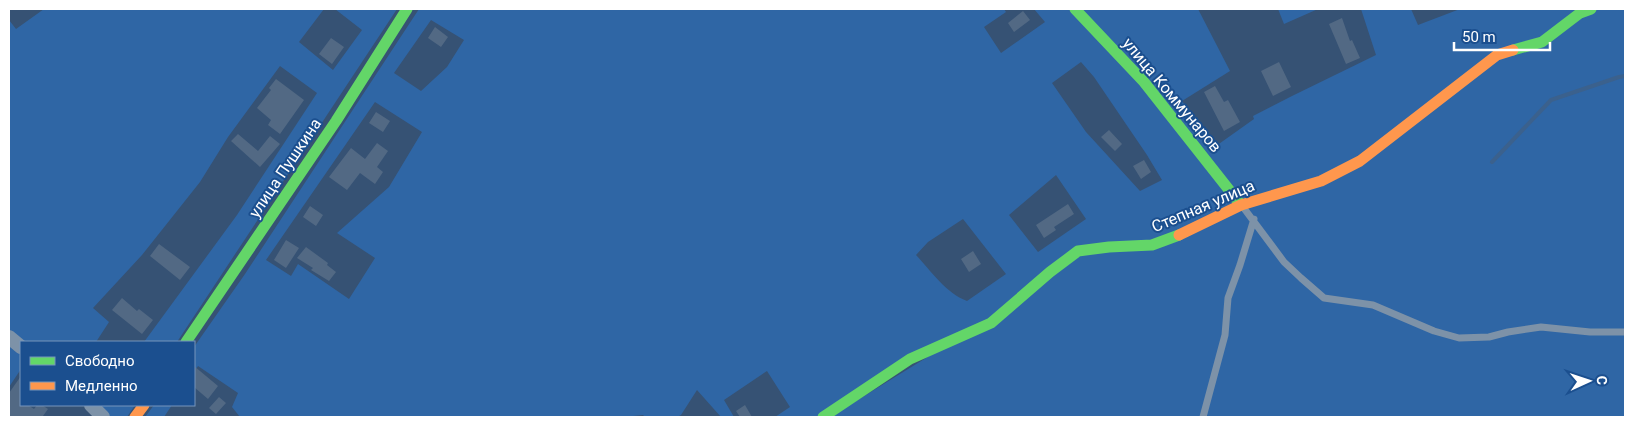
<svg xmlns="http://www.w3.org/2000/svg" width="1634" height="426" viewBox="0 0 1634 426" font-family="Roboto,sans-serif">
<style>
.green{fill:#2f66a5;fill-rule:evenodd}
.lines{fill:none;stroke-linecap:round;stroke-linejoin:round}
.stream{stroke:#3b618d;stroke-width:4}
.building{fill:#526984}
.lane{stroke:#7d92a8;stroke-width:7}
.street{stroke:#7d92a8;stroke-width:14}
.fast{stroke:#63d668;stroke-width:11}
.slow{stroke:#ff974d;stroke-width:11}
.labels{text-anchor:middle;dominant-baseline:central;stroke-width:4;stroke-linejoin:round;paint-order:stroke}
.street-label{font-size:16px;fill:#fff;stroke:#1b4f8f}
</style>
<rect width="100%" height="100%" fill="#365274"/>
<!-- green -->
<path class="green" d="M44 9H324L299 42 333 70 362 30 335 9H397L177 342H144L237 215 317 93 280 66 228 137 200 182 142 255 93 308 109 322 96 342H21L9 334V20L16 29Z
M419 9H1004L1006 12 984 27 1001 53 1045 22 1034 9H1101L1103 10 1105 9H1198L1230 71 1182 101 1216 146 1254 119 1253 116 1292 96 1376 55 1361 9H1411L1418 25 1460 9H1625V417H830L983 323 816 417H775L790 407 767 371 724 400 734 417H721L697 390 681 415 677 417H645L643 415 624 417H240L232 407 238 393 198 366 194 372V347L245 274ZM431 20 464 40 447 67 421 91 394 73ZM1081 62 1094 77 1147 155 1162 180 1140 191 1086 132 1052 83ZM375 102 422 132 389 187 337 233 375 258 349 299 298 264 291 276 266 260ZM1056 175 1086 219 1038 252 1009 215ZM963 219 1006 274 967 301C946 293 931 271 916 255L928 242Z
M1278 9H1318L1284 24Z
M9 341 21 351V369L9 387Z
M94 405H135L127 417H107Z
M154 405H172L164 417H145Z"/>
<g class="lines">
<!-- stream -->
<path class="stream" d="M1492 162 1551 100 1619 77 1625 76"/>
</g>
<!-- building -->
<path class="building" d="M1023 11 1030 20 1014 32 1008 23Z
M1342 18 1350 41 1352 40 1360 58 1346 64 1329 24Z
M435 27 448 37 441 47 428 38Z
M331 38 344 47 332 64 319 54Z
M1279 62 1291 87 1273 96 1261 71Z
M276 79 304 100 280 134 268 125 271 120 257 108 271 90 269 88Z
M1215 86 1224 102 1228 100 1240 122 1224 131 1204 92Z
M376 112 390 121 383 132 369 123Z
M1109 130 1122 144 1115 151 1101 137Z
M238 134 258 151 270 136 280 144 260 167 231 141Z
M377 143 388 151 377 167 383 172 375 184 360 173 347 190 329 177 351 148 365 159Z
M1144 160 1151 172 1141 179 1133 166Z
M1068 204 1074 214 1054 227 1056 230 1044 238 1036 225Z
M310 206 323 215 316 226 303 217Z
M286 240 299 248 286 268 274 260Z
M159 244 190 267 180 280 150 256Z
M306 247 328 263 327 265 336 272 329 281 311 270 313 268 297 258Z
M973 251 981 264 969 272 961 259Z
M122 298 137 311 139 309 153 320 142 334 112 310Z
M194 366 218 386 208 399 194 387Z
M21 376V405H28L34 409 37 405H42L48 409 43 416 44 417H9V393Z
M219 397 226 403 216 414 209 408Z
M745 405 752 417H740L736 411Z"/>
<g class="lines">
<!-- lane -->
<path class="lane" d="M1243 207 1284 262 1301 278 1324 298 1373 305 1434 331 1459 338 1489 337 1508 332 1541 327 1590 332H1625
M1203 417 1225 335 1228 298 1240 265 1254 219"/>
<!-- street -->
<path class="street" d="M9 337 21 347
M91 405 103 417"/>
<!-- fast -->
<path class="fast" d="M1075 9 1144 82 1241 205
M1513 50 1542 42 1580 13 1591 9
M186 342 336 121 407 9
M823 417 910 359 991 323 1050 272 1078 251 1109 247 1152 245 1179 235"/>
<!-- slow -->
<path class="slow" d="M1179 235 1241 205 1321 181 1360 161 1497 55 1513 50
M135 417 144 405"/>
</g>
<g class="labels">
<!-- street labels -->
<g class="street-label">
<text transform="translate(1172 95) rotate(50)">улица Коммунаров</text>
<text transform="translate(285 168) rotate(-56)">улица Пушкина</text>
<text transform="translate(1203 206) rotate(-23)">Степная улица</text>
</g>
</g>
<!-- border -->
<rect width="1634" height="426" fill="none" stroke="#ffffff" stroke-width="20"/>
<!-- legend -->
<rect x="20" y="341" width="175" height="65" fill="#1b4f8f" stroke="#7695bc"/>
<rect x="30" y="357" width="25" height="8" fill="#63d668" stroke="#7695bc"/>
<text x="65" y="366" font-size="15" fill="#ffffff">Свободно</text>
<rect x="30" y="382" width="25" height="8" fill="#ff974d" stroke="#7695bc"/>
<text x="65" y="391" font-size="15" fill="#ffffff">Медленно</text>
<!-- north arrow -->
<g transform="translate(1589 381) rotate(87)" stroke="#1b4f8f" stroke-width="4" paint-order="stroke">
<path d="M0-4L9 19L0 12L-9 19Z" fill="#ffffff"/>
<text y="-8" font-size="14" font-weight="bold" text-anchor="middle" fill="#ffffff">С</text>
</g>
<!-- scale -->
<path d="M1454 42v8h96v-8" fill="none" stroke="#ffffff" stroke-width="2.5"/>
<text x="1462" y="42" font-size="15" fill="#ffffff" stroke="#1b4f8f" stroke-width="4" paint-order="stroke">50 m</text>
</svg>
